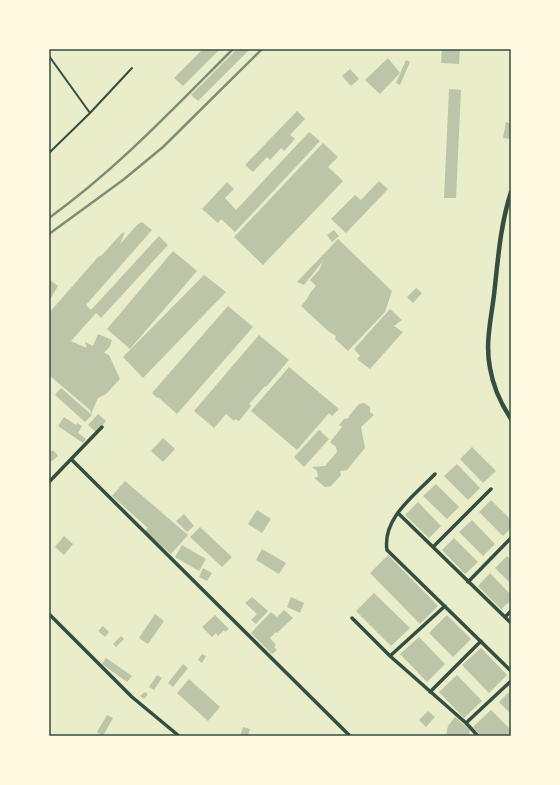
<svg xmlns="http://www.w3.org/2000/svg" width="560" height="785" viewBox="0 0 560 785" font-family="'Crimson Pro',serif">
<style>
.building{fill:#bcc5a7}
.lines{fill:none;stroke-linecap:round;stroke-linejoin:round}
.service{stroke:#344e41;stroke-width:2}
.minor{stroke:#344e41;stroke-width:3.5}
.tertiary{stroke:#344e41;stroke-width:4.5}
.rail{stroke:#7c8e77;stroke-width:2.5}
.neatline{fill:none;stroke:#344e41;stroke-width:1.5}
</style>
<rect width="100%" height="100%" fill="#e9edc9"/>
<!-- building -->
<path class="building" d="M203 49H220L183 86 174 78Z
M237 49H250L198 101 191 95Z
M442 49H460L459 64 441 63Z
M388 58 400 73 380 94 365 80Z
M406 60 410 62 400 85 396 83Z
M350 69 359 79 351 86 342 76Z
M449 89 461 90 456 198H444Z
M297 111 305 119 290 135 295 139 284 151 281 148 270 160 267 157 253 172 245 165Z
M506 122 511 124 510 139 503 138Z
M309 132 320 141 235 232 221 219 218 223 202 209 227 182 234 189 225 198 236 210Z
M323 143 338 157 328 167 343 181 263 265 234 237Z
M379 181 388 189 346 233 331 219 355 195 361 200Z
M142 222 152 230 86 305 91 310 159 236 168 245 101 318 96 313 71 341 87 348 85 342 93 346 98 334 112 340 110 346 104 353 109 355 120 379 106 394 98 398 91 414 90 410 49 375V313L98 257 102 255 121 234 125 232 120 244 138 224Z
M334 230 339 236 332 242 327 235Z
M338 239 392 291 385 312 348 351 335 339 336 336 328 331 301 306 307 299 310 293 316 286 310 280 319 270 323 261 304 285 297 282Z
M173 251 197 271 130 349 107 329Z
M204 275 226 292 143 378 123 357Z
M49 279 58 286 49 301Z
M416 288 422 293 413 303 407 297Z
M228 306 253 327 177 414 158 397 157 398 152 393Z
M390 309 402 320 394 326 403 332 370 369 357 359 360 356 354 349Z
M259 335 289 360 266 387 265 386 249 404 251 406 239 421 235 419 234 421 226 414 214 428 194 411Z
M289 367 339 409 332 416 329 413 297 450 251 411Z
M61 388 92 415 85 422 55 395Z
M364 403 370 407V412L374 415 361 427 365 448 347 470 340 471 341 475 331 486 325 487 314 478 318 477 317 471 312 467 325 466 337 452 336 447 330 442 342 427 339 425 344 419 349 418V416L359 404Z
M98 414 106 421 96 432 88 425Z
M64 417 76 425 77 423 82 426 78 433 86 439 83 443 58 426Z
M319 430 329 439 304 467 294 457Z
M163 438 175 449 163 462 151 451Z
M472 447 496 471 483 483 460 459Z
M53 450 58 456 51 462 49 459V453Z
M457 464 480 488 468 500 444 476Z
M125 481 188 535 171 554 145 531 148 528 112 496Z
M436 484 459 507 447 519 423 496Z
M491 500 511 520V528L503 536 479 512Z
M418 502 441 526 429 538 405 515Z
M257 510 271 519 262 533 248 524Z
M184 514 194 526 187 532 176 521Z
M472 520 495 544 483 556 459 532Z
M200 527 232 557 222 567 190 537Z
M64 536 73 544 64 555 55 547Z
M454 538 478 562 465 574 442 550Z
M182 545 206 559 199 571 175 557Z
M262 549 286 563 279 574 256 560Z
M388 555 438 606 420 624 370 573Z
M507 556 511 560V584L495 568Z
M203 568 212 573 207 581 199 577Z
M490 573 511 595V600L501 609 478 586Z
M374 593 410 628 391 646 356 611Z
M252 597 268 611 256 624 251 620 257 614 245 603Z
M291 597 304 603 300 613 287 607Z
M284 610 293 618 277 633 276 632 270 638 276 645 274 647 277 650 272 654 251 633 271 612 277 617Z
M155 614 164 621 148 644 139 638Z
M215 615 229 629 225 632 224 630 218 636 216 633 212 637 202 627Z
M447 615 471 639 453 657 429 633Z
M103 626 109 632 105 637 98 631Z
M121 636 124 639 116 647 113 644Z
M419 637 445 664 427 682 400 654Z
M481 648 507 675 489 693 462 665Z
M202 654 206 656 202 663 198 660Z
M106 658 132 676 127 682 102 664Z
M183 664 188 668 173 687 168 683Z
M157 675 162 678 154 690 149 687Z
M457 675 482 701 464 718 439 692Z
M189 679 220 707 208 721 177 693Z
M511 690V714L499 702Z
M145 692 148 694 144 699 140 696Z
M491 710 511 730V736H481L473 727Z
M428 711 435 717 426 727 419 720Z
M107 715 113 718 103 736 97 732Z
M455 717 470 730 469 736H446L448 726Z
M243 727 250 729 248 736H240Z"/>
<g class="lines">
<!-- service -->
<path class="service" d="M49 56 90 113
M49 153 90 113 132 68"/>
<!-- minor -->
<path class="minor" d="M71 459 350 736
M435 474C415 495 382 518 387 550L511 671
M49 482 102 427
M398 513 511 623
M433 547 491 489
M468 582 511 538
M49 614 132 697 179 736
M505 617 511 611
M352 618 390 656 466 723 478 736
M390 656 445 606
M430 692 481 641
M466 723 511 681"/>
<!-- tertiary -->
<path class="tertiary" d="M511 192C500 226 498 260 494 295 491 319 485 344 490 368 493 386 501 404 511 419"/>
<!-- rail -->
<path class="rail" d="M49 218C118 168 173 109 233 49
M49 234 123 180 163 147 262 49"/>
</g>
<!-- border -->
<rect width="560" height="785" fill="none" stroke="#fefae0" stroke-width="100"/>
<rect x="50" y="50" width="460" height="685" class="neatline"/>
</svg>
